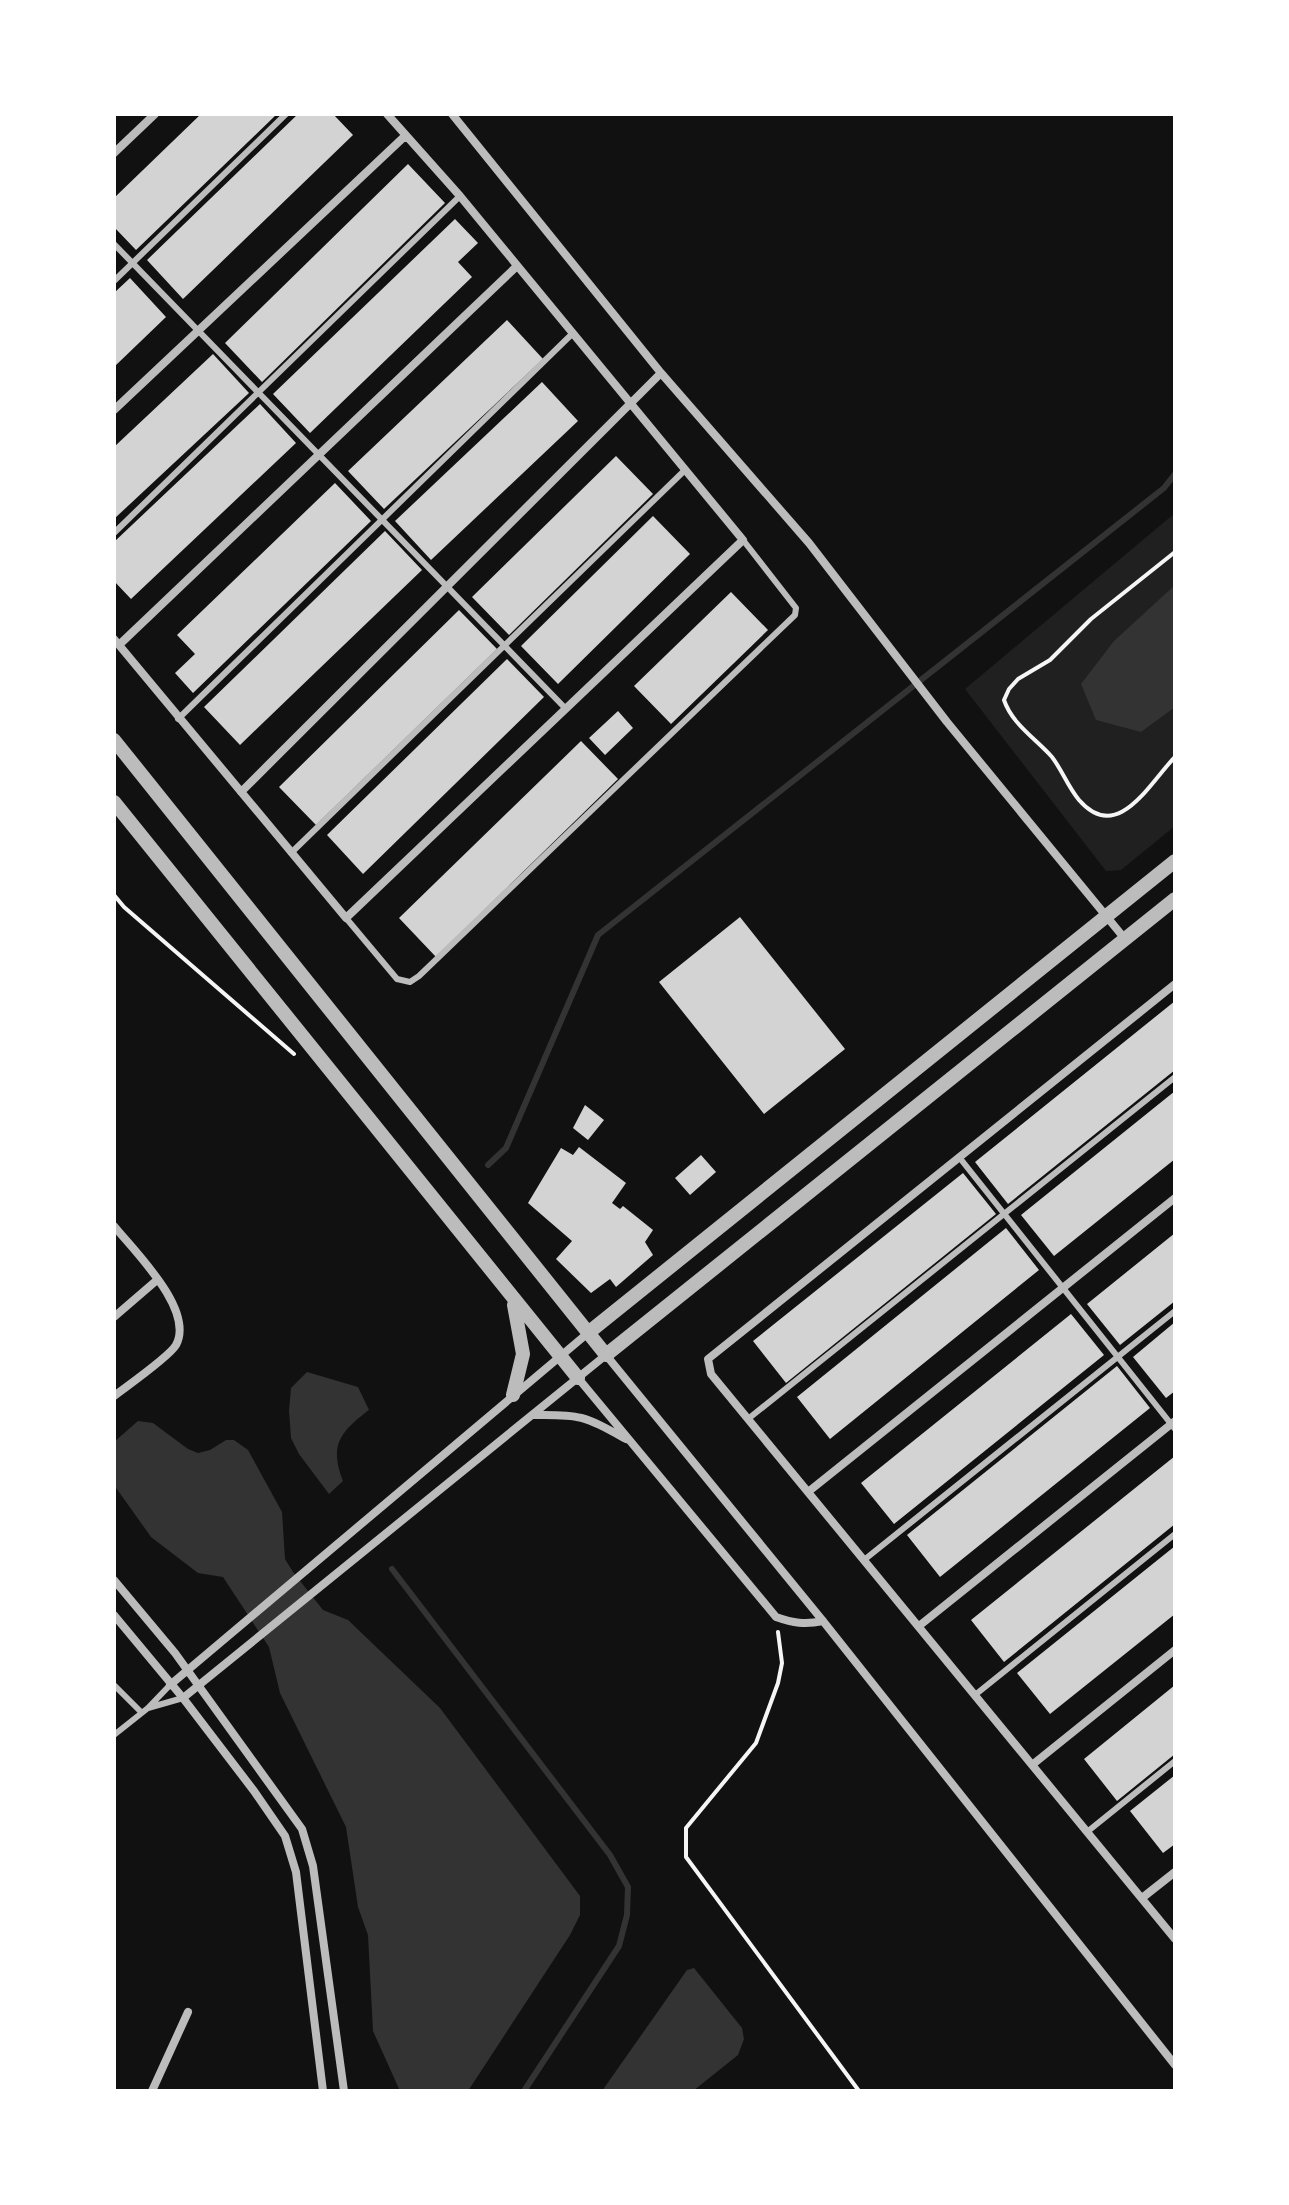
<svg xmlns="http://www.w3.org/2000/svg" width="1289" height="2205" viewBox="0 0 1289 2205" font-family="'Open Sans',sans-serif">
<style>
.green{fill:#202020}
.water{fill:#333}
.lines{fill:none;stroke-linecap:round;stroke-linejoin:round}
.stream{stroke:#333;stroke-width:6}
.building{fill:#d3d3d3}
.path{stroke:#f5f5f5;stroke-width:4}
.service{stroke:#bcbcbc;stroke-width:6}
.minor{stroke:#bcbcbc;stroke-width:8}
.tertiary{stroke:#bcbcbc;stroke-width:14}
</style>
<rect width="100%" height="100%" fill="#111"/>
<!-- green -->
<path class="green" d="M1175 513V826L1121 870 1106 871 965 689Z"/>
<!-- water -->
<path class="water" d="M1175 585V707L1141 732 1096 720 1081 684 1114 641Z
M307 1372 358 1387 369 1410C340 1432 329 1445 343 1481L329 1494 299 1454 291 1438 289 1411 291 1388Z
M138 1421 153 1423 188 1449 198 1453 210 1450 226 1440H234L248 1450 282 1512 285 1559 293 1572 323 1610 348 1620 440 1708 580 1896V1915L570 1935 468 2091H400L373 2031 368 1935 358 1907 346 1827 280 1693 269 1647 223 1577 198 1573 151 1537 114 1485V1442Z
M694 1968 742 2028 744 2039 738 2055 693 2091H602L687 1970Z"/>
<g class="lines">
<!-- stream -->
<path class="stream" d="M488 1165 506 1148 598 935 1164 488 1175 474
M392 1569 610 1855 628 1887 627 1915 619 1946 524 2091"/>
</g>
<!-- building -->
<path class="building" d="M201 114H277L136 250 114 227V198Z
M298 114H333L353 135 183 299 147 260Z
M408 164 445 203 262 382 225 343Z
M455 219 478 243 458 262 472 277 310 433 273 394Z
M130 278 166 317 114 367V293Z
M507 320 543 359 384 509 348 471Z
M213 354 249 393 114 519V447Z
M542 382 578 421 431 560 395 521Z
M260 404 296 443 131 599 114 581V542Z
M616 456 653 494 509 635 472 597Z
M335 483 371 521 193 693 175 673 195 654 177 635Z
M653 516 690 554 558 684 521 646Z
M385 531 422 570 240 745 204 707Z
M731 592 768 630 671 724 634 686Z
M459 610 497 649 316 825 279 787Z
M507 659 544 697 363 874 327 835Z
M618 711 633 728 605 755 589 738Z
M581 741 618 779 436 957 399 918Z
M740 917 845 1049 764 1114 659 982Z
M1175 1001V1070L1008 1204 975 1162Z
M1175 1091V1159L1054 1256 1021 1215Z
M585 1105 604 1120 588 1140 573 1128Z
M579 1147 626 1183 612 1203 620 1209 623 1206 653 1230 645 1242 653 1255 616 1287 610 1279 591 1293 556 1259 572 1241 528 1203 561 1148 573 1155Z
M701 1155 716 1172 690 1195 675 1178Z
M963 1173 996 1214 786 1383 753 1341Z
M1006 1228 1039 1270 830 1439 797 1397Z
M1175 1233V1301L1120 1345 1087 1304Z
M1071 1314 1104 1355 894 1524 861 1483Z
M1175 1322V1391L1166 1398 1133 1357Z
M1117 1366 1150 1408 940 1577 907 1535Z
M1175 1456V1524L1004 1662 971 1620Z
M1175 1546V1614L1050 1714 1017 1673Z
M1175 1685V1754L1117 1801 1084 1759Z
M1175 1775V1844L1163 1853 1130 1811Z"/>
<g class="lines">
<!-- path -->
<path class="path" d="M1175 552 1091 619 1050 660 1018 679 1009 689 1004 700C1012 724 1036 739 1052 757 1062 770 1068 787 1079 800 1118 845 1150 782 1175 757
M114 895 124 907 294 1054
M778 1632 782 1663 778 1683 756 1743 686 1828V1857L859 2091"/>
<!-- service -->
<path class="service" d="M114 244 566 709
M114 281 286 114
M114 533 460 196
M178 719 573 333
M291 853 685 470
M346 918 397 979 410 982 419 976 795 615 796 608 743 540
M959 1157 1175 1429
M748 1419 1175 1077
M864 1560 1175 1311
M114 1685 141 1712
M975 1695 1175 1534
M148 1708 183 1698
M114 1735 148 1708 170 1685
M1087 1832 1175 1761"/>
<!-- minor -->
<path class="minor" d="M452 114 661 373 809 543 947 722 1125 939
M114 153 155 114
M114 410 405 136
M114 639 346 918 743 540 460 196 387 114
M119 645 517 266
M241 792 661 373
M1175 984 708 1359 711 1374 1175 1939
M114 1226C135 1252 195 1310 176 1345 169 1357 127 1386 114 1396
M114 1317 157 1280
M578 1378 776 1617C793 1623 805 1625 823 1621
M533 1415C581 1414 584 1416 626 1439
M808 1492 1175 1198
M114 1580 175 1653 302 1829 313 1866 344 2091
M114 1615 183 1698 254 1791 285 1836 296 1872 323 2091
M919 1626 1175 1421
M170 1685 588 1333
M183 1698 606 1355 823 1621 1175 2065
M1032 1765 1175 1650
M1142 1898 1175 1872
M152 2091 188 2012"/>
<!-- tertiary -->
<path class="tertiary" d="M114 740 606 1355 1175 899
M114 802 578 1378
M588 1333 1175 861
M513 1395 523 1354 514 1305"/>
</g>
<!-- border -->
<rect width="1289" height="2205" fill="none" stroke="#ffffff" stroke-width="232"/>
</svg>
